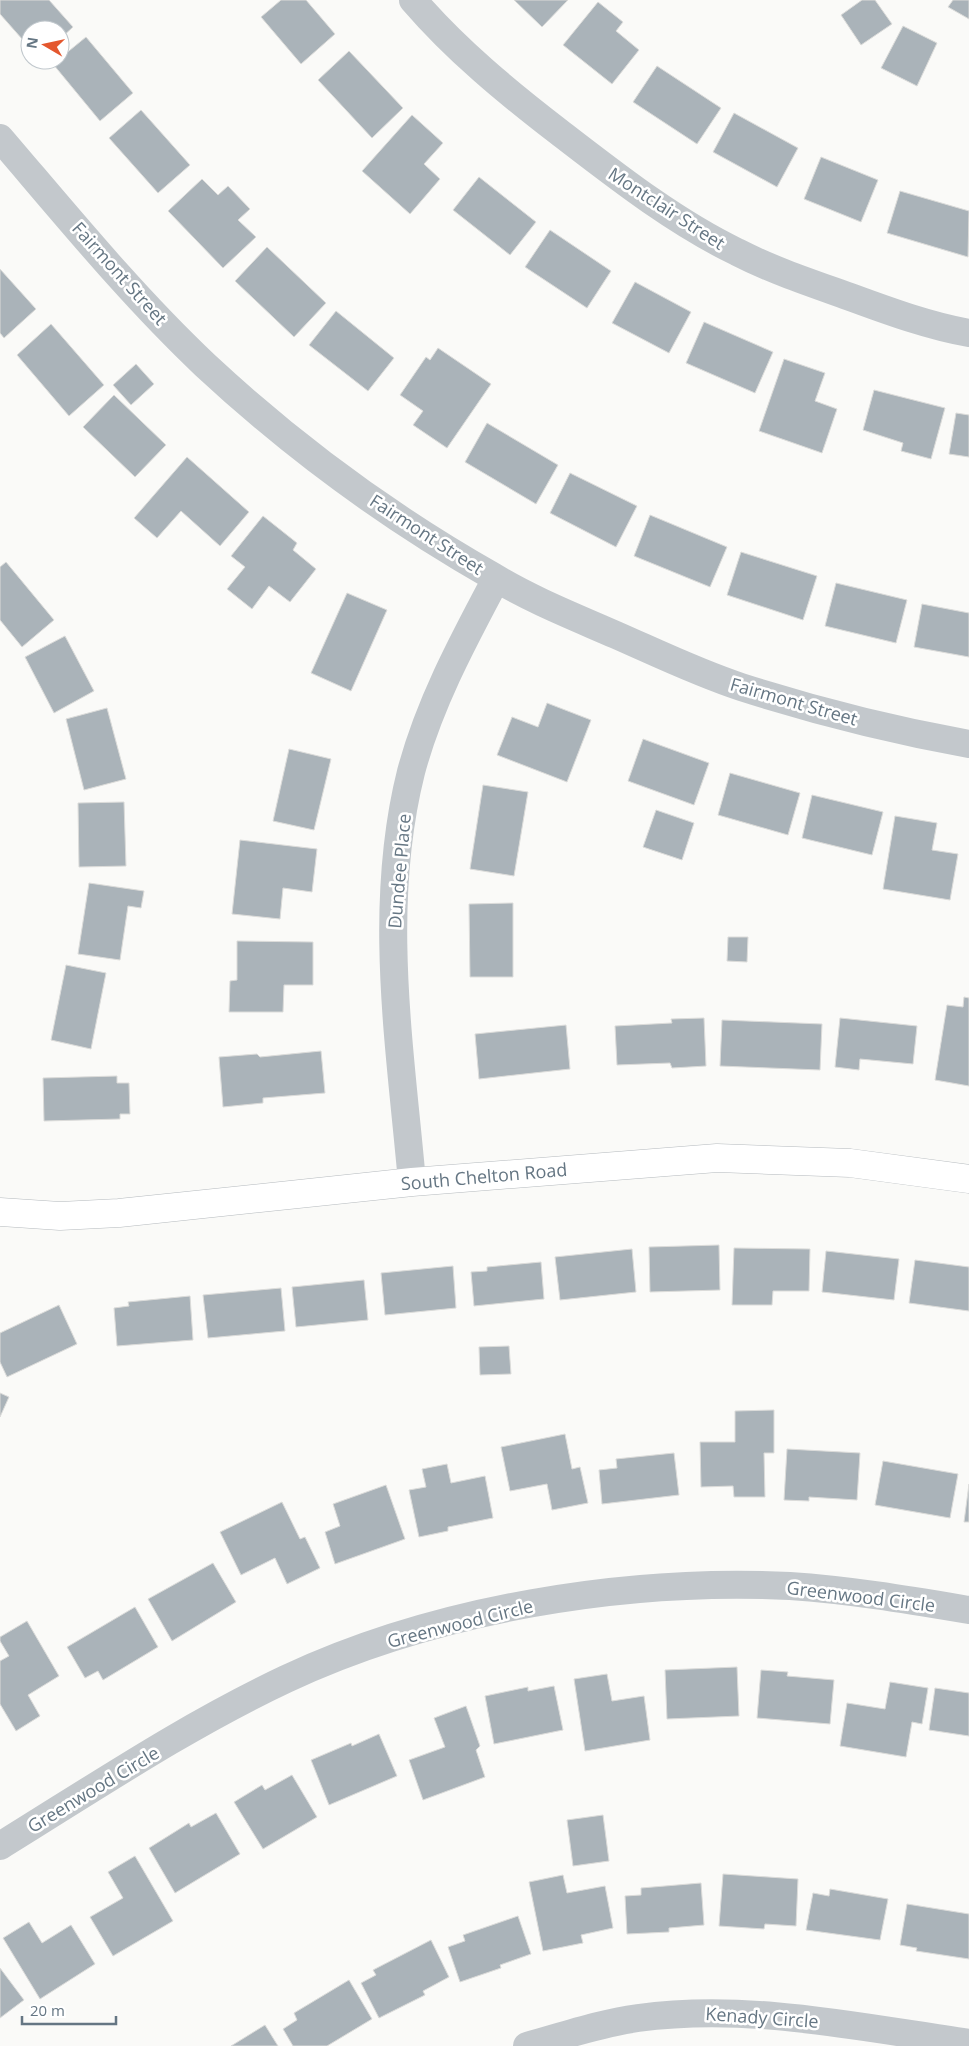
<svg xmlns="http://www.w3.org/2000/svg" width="969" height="2046" viewBox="0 0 969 2046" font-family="'Open Sans',sans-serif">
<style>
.building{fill:#aab3b9;stroke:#dcdcda}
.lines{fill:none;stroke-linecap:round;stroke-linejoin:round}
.major-casing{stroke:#b5babe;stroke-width:29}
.minor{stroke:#c3c8cc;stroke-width:28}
.major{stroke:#fff;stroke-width:28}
.labels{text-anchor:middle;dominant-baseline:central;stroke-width:5;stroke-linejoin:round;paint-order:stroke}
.street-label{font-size:18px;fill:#657683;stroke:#fff}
</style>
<rect width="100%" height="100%" fill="#fafaf8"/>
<!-- building -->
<path class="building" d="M0 0H49L73 27 60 39V30H30V48L0 14Z
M281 0H306L335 34 301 64 261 17Z
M514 0H568L542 27Z
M862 0H875L892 24 861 45 841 15Z
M953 0H969V19L948 7Z
M598 2 623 22 616 31 639 50 612 84 563 45Z
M903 26 937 43 917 86 881 68Z
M86 37 133 93 100 121 53 64Z
M349 51 403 108 372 138 318 80Z
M657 66 721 108 697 144 633 102Z
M141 110 190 165 158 193 109 138Z
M734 113 798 148 777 187 713 152Z
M412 115 443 143 424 164 440 179 410 214 362 171Z
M821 157 878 180 861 222 804 199Z
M479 177 536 222 510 255 453 210Z
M202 179 218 195 228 186 250 209 238 220 256 237 223 268 168 211Z
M900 191 969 211 968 257 887 233Z
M550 230 611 271 587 308 525 267Z
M267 247 326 303 294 337 235 281Z
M0 269 36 309 4 338 0 333Z
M635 282 691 312 669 353 612 323Z
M336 311 394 358 368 391 309 345Z
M704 322 773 352 755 393 686 363Z
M51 324 104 385 69 416 17 355Z
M438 348 491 384 447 448 413 425 423 411 400 395 426 357 430 360Z
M784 359 825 373 815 401 837 409 822 453 759 431Z
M136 364 154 384 131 405 113 385Z
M874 390 945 408 931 459 901 451 903 443 863 430Z
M114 395 166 445 135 477 83 427Z
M956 413 969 415V457L949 454Z
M487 423 558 465 536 504 465 462Z
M187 457 249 512 220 546 181 511 157 538 134 518Z
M570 473 637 506 616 547 550 513Z
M650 515 727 547 710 587 634 556Z
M263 516 297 543 293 550 316 569 290 602 269 586 252 609 227 589 245 567 231 556Z
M741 552 817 576 803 620 727 595Z
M6 562 54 620 22 647 0 620V567Z
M836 583 907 600 896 643 825 626Z
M347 593 387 610 351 691 311 673Z
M922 604 969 613V657L914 647Z
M65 636 94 691 54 713 25 657Z
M547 703 591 720 567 782 497 755 512 717 538 727Z
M107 708 126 779 84 790 66 719Z
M643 739 709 763 694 805 628 781Z
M289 749 331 759 314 830 273 821Z
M730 773 800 793 788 835 718 815Z
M483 785 528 792 514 876 470 869Z
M812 795 883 812 872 855 802 838Z
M124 802 126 866 79 867 78 803Z
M656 810 694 823 682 860 643 847Z
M895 816 937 823 932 850 958 854 950 900 883 889Z
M240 840 317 849 312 892 283 888 280 919 232 914Z
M89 883 144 891 141 908 128 906 120 960 78 954Z
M513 903V977H470L469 904Z
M728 937H748L747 962 727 961Z
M237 941 313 942V985H284L283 1012H229L230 981 237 980Z
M66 965 106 973 91 1049 51 1040Z
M964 997 969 998V1086L935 1080 947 1005 963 1007Z
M704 1018 706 1066 672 1068 670 1063 617 1065 615 1026 672 1023 671 1019Z
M840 1018 917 1026 913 1064 860 1059 859 1070 835 1067Z
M722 1020 822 1024 820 1070 720 1066Z
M566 1025 570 1069 479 1079 475 1034Z
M321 1051 325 1093 263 1098V1103L223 1107 219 1057 257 1054 260 1057Z
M117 1076V1083H129L130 1114H120V1119L44 1121 43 1078Z
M719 1245 720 1290 650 1292 649 1247Z
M734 1248 810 1249 809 1291H773L772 1305H732Z
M632 1249 636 1292 560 1300 555 1257Z
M826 1251 899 1259 894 1300 822 1292Z
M915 1260 969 1267V1311L909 1303Z
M541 1262 544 1299 474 1306 471 1272 487 1271V1267Z
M453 1266 456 1308 385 1315 381 1273Z
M364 1280 368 1320 296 1327 292 1287Z
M281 1288 285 1331 208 1338 203 1295Z
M190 1296 193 1340 117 1346 114 1308 129 1306 128 1302Z
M59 1305 77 1344 7 1377 0 1362V1333Z
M509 1346 511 1374 480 1375 479 1347Z
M0 1393 9 1397 0 1417Z
M774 1410V1453H764L765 1497H734L733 1486 701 1487 700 1442H735V1411Z
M565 1434 572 1469 580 1467 588 1503 552 1510 547 1484 510 1491 501 1447Z
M787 1449 860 1453 857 1500 809 1497V1501L784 1500Z
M674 1453 679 1495 602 1504 599 1470 617 1468 616 1459Z
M883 1461 958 1474 950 1518 875 1505Z
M447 1464 451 1483 485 1476 493 1518 448 1527V1531L419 1537 409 1490 426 1487 422 1469Z
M969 1484V1522H964Z
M386 1485 405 1539 335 1564 325 1532 340 1526 333 1504Z
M282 1502 300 1539 305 1537 320 1568 287 1584 275 1558 241 1575 220 1532Z
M213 1563 236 1602 172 1641 148 1599Z
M135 1607 158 1647 103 1680 98 1671 85 1678 67 1647Z
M27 1621 59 1676 28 1695 40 1716 16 1731 0 1704V1661L9 1656 0 1641V1637Z
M737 1667 739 1716 667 1719 665 1670Z
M761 1670 788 1672 787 1676 834 1680 830 1724 757 1718Z
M607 1674 612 1701 644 1696 650 1740 585 1751 574 1679Z
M890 1682 928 1688 922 1724 912 1722 906 1757 840 1746 847 1703 885 1709Z
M554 1686 563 1730 494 1744 485 1696 528 1687V1691Z
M935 1688 969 1693V1736L929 1730Z
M466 1706 480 1746 476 1750 485 1777 423 1800 409 1760 445 1747 434 1718Z
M379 1734 397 1776 329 1805 311 1760 351 1743 352 1746Z
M292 1775 317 1817 263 1849 234 1802 262 1785 265 1790Z
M216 1813 240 1854 175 1893 149 1848 189 1823 191 1827Z
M603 1815 609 1861 573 1866 567 1820Z
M135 1856 173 1921 113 1956 90 1917 123 1898 108 1872Z
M723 1874 798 1879 796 1926 765 1924 764 1929 719 1926Z
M563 1875 567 1893 605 1886 613 1928 581 1935 583 1943 543 1951 529 1882Z
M701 1883 704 1925 669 1928V1932L627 1934 625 1896 641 1895V1888Z
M830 1889 888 1899 880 1940 806 1930 813 1893 829 1896Z
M907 1904 969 1914V1959L916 1951 917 1948 900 1945Z
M518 1916 531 1954 500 1965 501 1968 460 1982 448 1947 465 1941 463 1935Z
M29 1922 42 1943 71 1925 95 1964 40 1999 3 1938Z
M431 1940 449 1977 423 1991 425 1995 379 2018 361 1983 376 1975 373 1970Z
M0 1968 24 2000 0 2018Z
M349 1980 372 2019 327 2046H293L283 2029 297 2020 294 2013Z
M265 2025 278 2046H231Z"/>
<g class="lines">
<!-- major casing -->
<g class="major-casing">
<path id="major" d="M0 1212 60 1216 119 1213 412 1182 717 1158 850 1163 969 1179"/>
</g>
<!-- minor -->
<path class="minor" d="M413 0C456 50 507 92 559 132 615 175 673 221 737 252 774 271 814 284 853 298 891 312 930 326 969 333
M0 138C66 215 131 295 205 365 292 446 390 518 494 577 532 600 575 617 616 635 657 653 698 673 741 687 816 711 892 730 969 744
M412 1182C400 1046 377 907 411 772 429 704 463 641 496 579
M0 1846C94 1788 186 1726 286 1679 435 1609 625 1578 790 1586 850 1590 909 1600 969 1610
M527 2046C563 2036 601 2023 638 2018 749 2003 859 2027 969 2043"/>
<!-- major -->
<use href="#major" class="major"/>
</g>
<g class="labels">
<!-- street labels -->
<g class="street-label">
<text transform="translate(667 208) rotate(33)">Montclair Street</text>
<text transform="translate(120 273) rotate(48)">Fairmont Street</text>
<text transform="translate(427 534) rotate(33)">Fairmont Street</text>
<text transform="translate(794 701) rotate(16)">Fairmont Street</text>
<text transform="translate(399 871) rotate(-85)">Dundee Place</text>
<text transform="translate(484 1176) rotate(-5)">South Chelton Road</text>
<text transform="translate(861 1596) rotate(7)">Greenwood Circle</text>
<text transform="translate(460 1623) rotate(-14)">Greenwood Circle</text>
<text transform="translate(93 1789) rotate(-31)">Greenwood Circle</text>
<text transform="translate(762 2017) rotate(4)">Kenady Circle</text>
</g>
</g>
<!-- north arrow -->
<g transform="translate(45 45) rotate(279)"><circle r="24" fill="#ffffff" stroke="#c1c8cd"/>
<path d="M0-4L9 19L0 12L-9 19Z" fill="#e4572e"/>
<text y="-8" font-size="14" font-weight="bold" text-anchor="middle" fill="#657683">N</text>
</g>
<!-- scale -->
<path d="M22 2016v8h94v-8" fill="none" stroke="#657683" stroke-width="2.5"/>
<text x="30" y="2016" font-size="15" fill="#657683" stroke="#ffffff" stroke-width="4" paint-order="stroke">20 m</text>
</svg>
